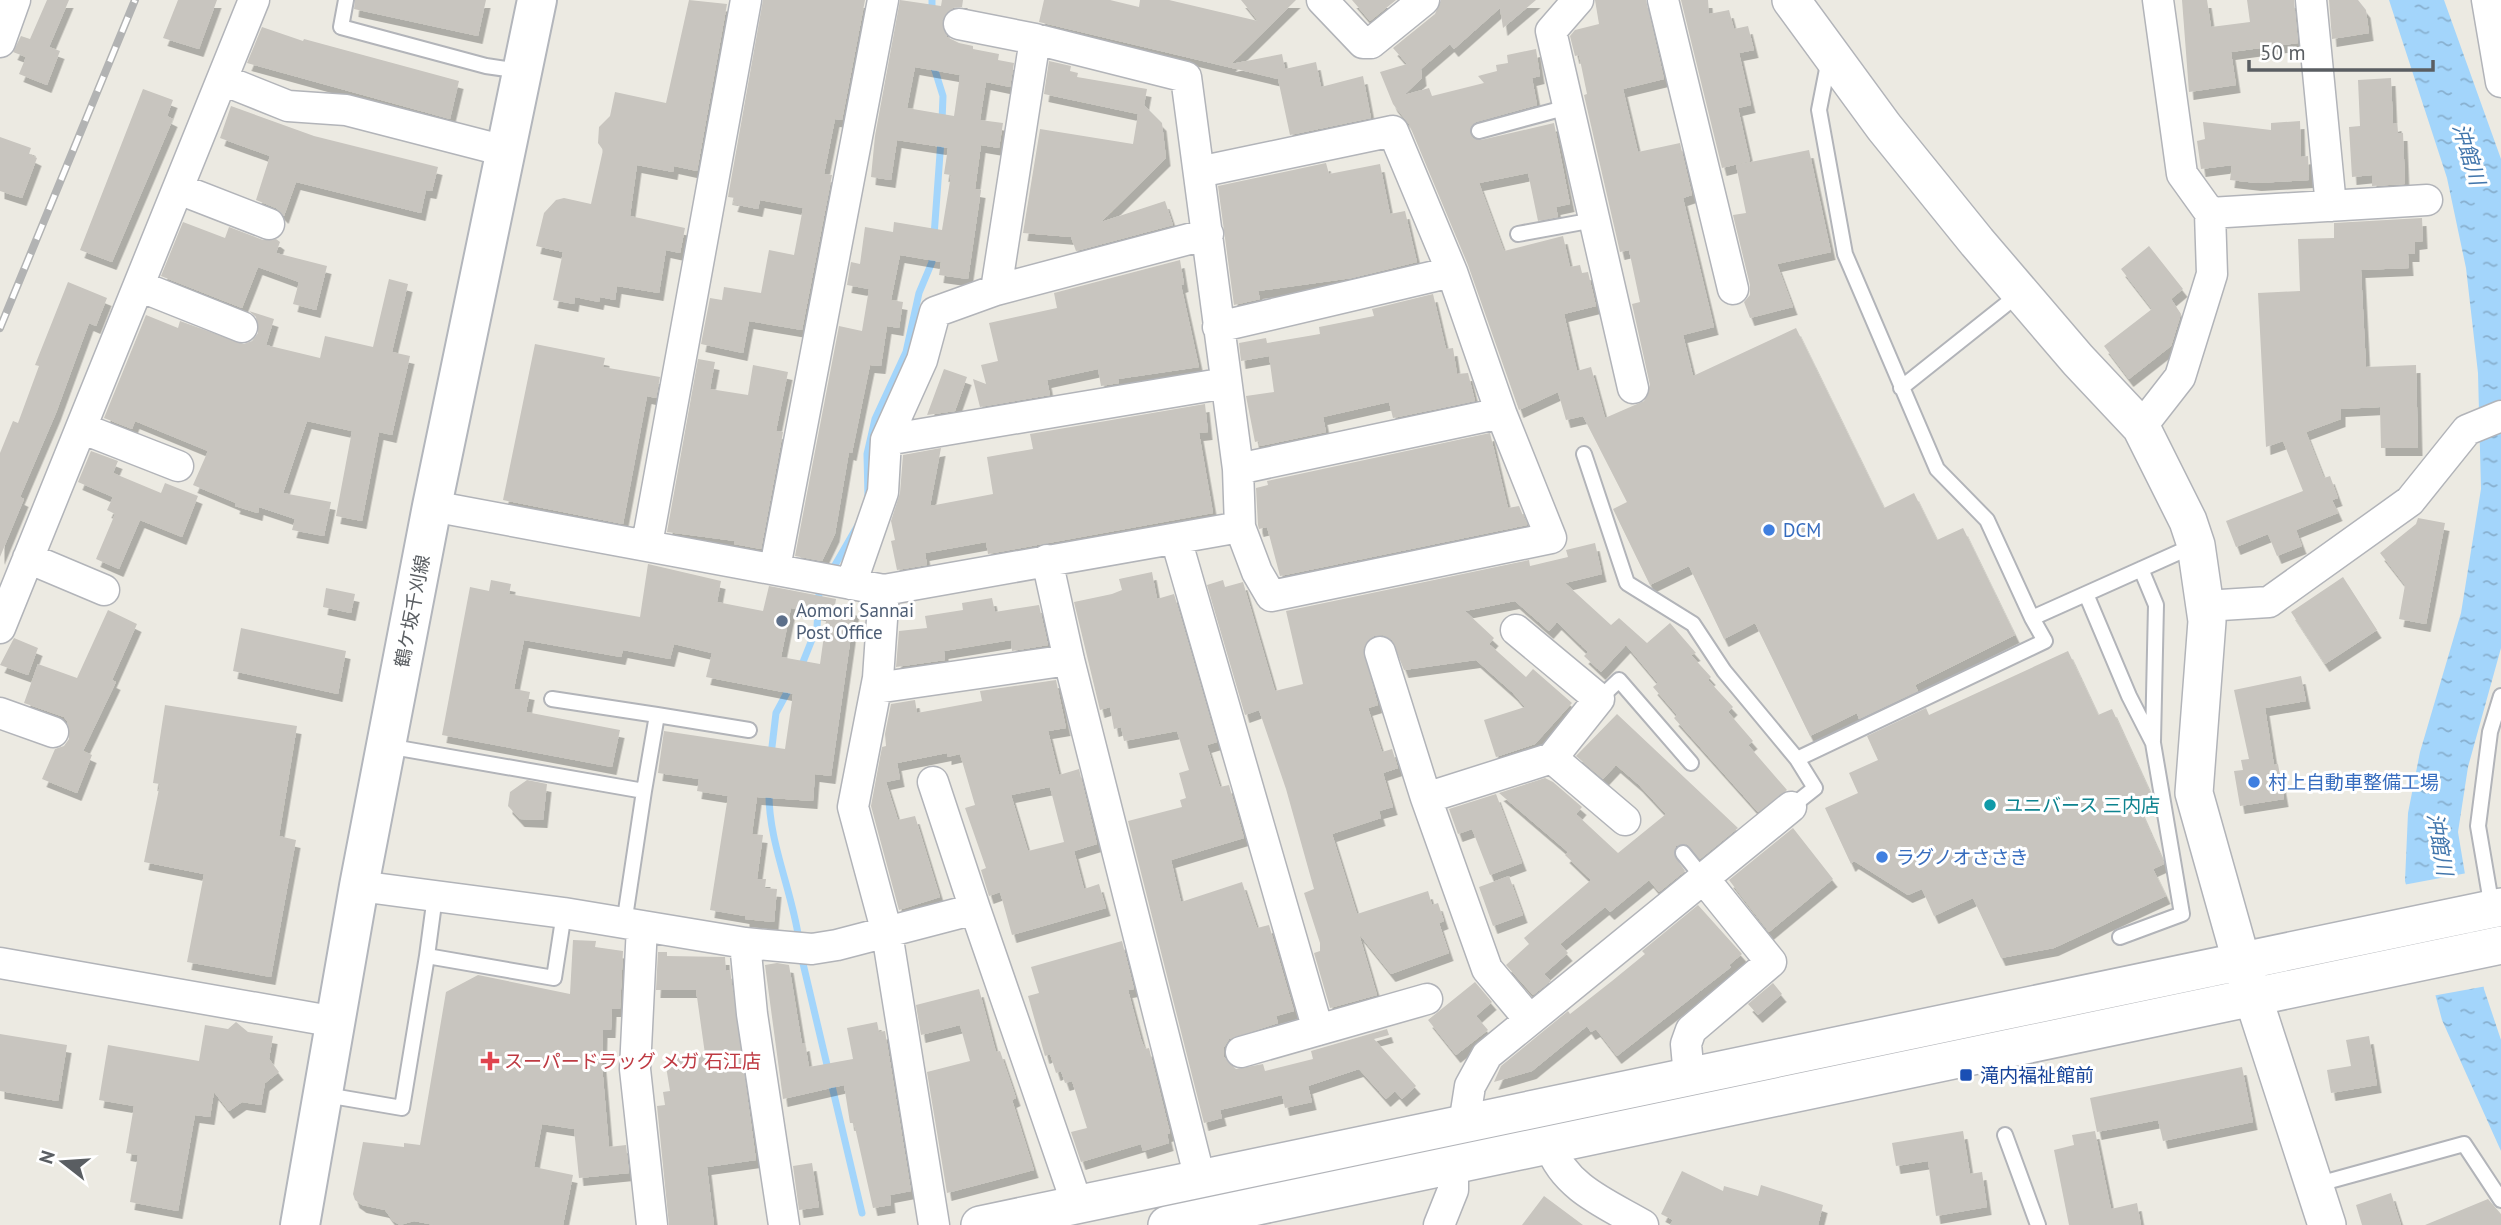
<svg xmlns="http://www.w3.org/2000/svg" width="2501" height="1225" viewBox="0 0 2501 1225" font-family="'PT Sans','Noto Sans JP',sans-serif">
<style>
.water{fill:url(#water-ripples)}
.pier{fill:#eceae2}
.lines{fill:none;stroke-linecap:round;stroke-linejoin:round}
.stream{stroke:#a3d5fb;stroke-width:7}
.building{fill:#c8c5bf;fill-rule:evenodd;filter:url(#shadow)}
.service-casing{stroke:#b2b4b9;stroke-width:18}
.minor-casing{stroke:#b2b4b9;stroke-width:33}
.tertiary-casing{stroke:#b2b4b9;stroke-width:40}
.secondary-casing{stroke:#b3b6bc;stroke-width:42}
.service{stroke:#fff;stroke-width:14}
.minor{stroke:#fff;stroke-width:30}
.tertiary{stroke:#fff;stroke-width:37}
.secondary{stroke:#fff;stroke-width:38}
.rail-casing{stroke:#b2b3b3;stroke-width:8}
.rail{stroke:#fff;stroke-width:5;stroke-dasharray:16;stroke-linecap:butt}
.shop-dot{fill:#3f7fe0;stroke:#fff;stroke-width:2.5}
.service-dot{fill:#5c6f8a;stroke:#fff;stroke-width:2.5}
.culture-dot{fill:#0f9aa8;stroke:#fff;stroke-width:2.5}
.health-dot{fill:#e0444e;stroke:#fff;stroke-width:2.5}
.transit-dot{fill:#1a4fb4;stroke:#fff;stroke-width:2.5}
.labels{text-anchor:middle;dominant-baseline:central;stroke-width:6;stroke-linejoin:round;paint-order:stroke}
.shop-label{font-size:19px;fill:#366cbe;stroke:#fff;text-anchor:start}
.service-label{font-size:19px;fill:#4e5e75;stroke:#fff;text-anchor:start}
.street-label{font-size:19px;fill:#5a5e62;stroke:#fff}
.culture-label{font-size:19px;fill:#0d838f;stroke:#fff;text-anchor:start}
.health-label{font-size:19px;fill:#be3a42;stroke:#fff;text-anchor:start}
.transit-label{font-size:19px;fill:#164399;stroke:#fff;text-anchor:start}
.water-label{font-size:21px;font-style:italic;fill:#4276ac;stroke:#fff}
</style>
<defs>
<pattern id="water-ripples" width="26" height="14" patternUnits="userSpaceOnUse" patternTransform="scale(1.75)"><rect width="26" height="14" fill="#a3d5fb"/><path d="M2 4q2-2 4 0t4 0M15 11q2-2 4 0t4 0" fill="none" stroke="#88b0cf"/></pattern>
<filter id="shadow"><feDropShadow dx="4.5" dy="8" stdDeviation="0" flood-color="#0004"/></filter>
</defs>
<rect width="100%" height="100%" fill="#eceae2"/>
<!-- water -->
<path class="water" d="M2389 0H2444L2501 159V648L2468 767 2458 832 2484 989 2501 1040V1151L2442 1020 2405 881 2408 813 2420 752 2461 613 2481 489 2478 373 2466 268 2447 178Z"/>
<!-- pier -->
<path class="pier" d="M2467 873 2487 986 2432 996 2403 885Z"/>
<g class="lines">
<!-- stream -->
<path class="stream" d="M932 0V14
M933 64 943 96 942 121
M934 236 941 140
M868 497 867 454 875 419 906 352 919 293 932 262 933 251
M831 572 858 525
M801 667 817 627 819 593 823 585
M771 755 776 713 790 687
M769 791C768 841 792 890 799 940
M801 955 862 1213"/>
</g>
<!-- building -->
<path class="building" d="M47 0H69L49 47 60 51 47 85 19 74 26 57 13 52 21 36 30 39Z
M178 0H217L199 49 163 38Z
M355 0H486L478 36 354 9Z
M689 0 727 4 697 171 674 166 673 172 637 165 630 216 685 228 680 253 666 250 659 293 617 286 615 300 600 297 599 302 575 297 574 304 553 300 563 252 536 246 544 213 556 200 564 198 591 204 603 150 598 143 599 127 610 116 615 92 666 103Z
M763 0H865L842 120 835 119 824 174 832 175 802 330 749 321 743 353 701 344 710 298 722 300 724 287 761 293 769 250 794 255 803 208 760 200 758 209 733 204 735 198 728 197Z
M900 0 941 6 942 0H963L962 7 953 8 942 20 947 37 959 43 973 46V49L999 54 998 60 1014 63 1010 87 986 82 980 120 1003 123 999 148 981 145 975 189 981 190 968 279 939 275 941 262 900 255 891 300 903 302 899 328 887 326 881 366 870 365 852 453 849 452 835 534 822 561 795 556 839 326 862 331 869 289 847 285 851 262 860 264 865 227 893 232 894 222 942 230 951 175 944 174 948 148 897 140 891 180 871 177 875 136ZM915 67 960 75 954 116 907 108Z
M1044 0H1110L1139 7 1140 0H1169L1258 21 1241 0H1296L1231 64 1282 54 1285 69 1316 62 1321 87 1363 76 1371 118 1290 135 1278 79 1039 22Z
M1352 0H1396L1370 21Z
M1441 0H1536L1503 28 1500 8 1454 49 1450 44 1421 69 1422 78 1404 95 1429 88 1432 96 1484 83 1478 76 1497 71 1496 65 1508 63 1507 55 1536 49 1540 76 1532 78 1537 105 1476 122 1470 133 1473 138 1481 140 1554 123 1570 204 1556 207 1558 217 1538 221 1528 173 1479 183 1504 251 1563 236 1570 267 1580 265 1582 273 1588 272 1596 306 1564 314 1577 371 1591 367 1605 418 1644 401 1650 385 1632 304 1640 302 1629 250 1620 252 1584 95 1587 94 1579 55 1575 56 1570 36 1575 30 1599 24 1595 0H1646L1664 79 1623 89 1638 152 1680 143 1692 195 1683 198 1714 327 1683 335 1693 376 1796 328 1884 508 1914 493 1937 540 1963 528 2015 635 1915 685 1918 691 1859 719 1857 713 1810 736 1755 623 1724 639 1689 566 1650 585 1613 509 1627 502 1583 416 1566 420 1558 392 1519 410 1468 265 1409 124 1393 104 1380 72 1407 64 1393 48 1435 14Z
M1681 0H1708L1709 14 1729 10 1734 29 1748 26 1754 50 1739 53 1751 105 1738 108 1750 161 1722 168Z
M2182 0H2207L2211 27 2250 22 2247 0H2294L2298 43 2231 52 2236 85 2189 92Z
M2329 0H2358L2366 10 2369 33 2332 39Z
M262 27 303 41 304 39 459 81 450 119 247 63Z
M1049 61 1071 66 1070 71 1078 73 1077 77 1147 89 1144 105 1162 123 1166 158 1101 222 1165 201 1173 225 1076 251 1071 237 1023 233 1040 129 1133 144 1138 114 1044 94Z
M2391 78 2393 124 2397 123 2398 133H2403L2405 184 2372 186V175L2352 177 2349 127 2360 126 2358 80Z
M143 89 173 100 167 116 173 119 112 262 80 250Z
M231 106 314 136 438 167 432 191 426 190 421 213 296 182 284 216 276 208 256 200 270 156 220 138Z
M2300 121 2301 157 2308 156 2309 180 2257 183 2230 180 2232 165 2201 169 2197 141 2205 139 2203 122 2271 130V123Z
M0 137 31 148 29 154 37 158 22 198 0 191Z
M1809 150 1831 252 1777 264 1793 307 1750 318 1744 302 1750 295V285L1733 215 1746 213 1736 165Z
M1326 163 1329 174 1380 164 1390 214 1405 211 1417 262 1352 278 1258 291 1260 299 1234 305 1218 186Z
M2422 218 2423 241 2415 242V254H2408L2409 268 2361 270 2366 367 2416 365 2418 448H2381L2380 407 2341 409V419L2306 432 2324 478 2330 476 2338 498 2332 500 2338 513 2296 530 2302 546 2277 556 2268 534 2236 547 2226 521 2303 491 2283 441 2266 447 2258 293 2300 291 2298 239 2334 238V223Z
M183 222 225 238 229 227 263 240 276 239 280 242 276 253 327 266 316 310 293 304 299 282 258 267 242 308 161 276Z
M2149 246 2183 289 2171 299 2181 314 2171 346 2129 379 2104 346 2152 309 2121 269Z
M1180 260 1184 284 1181 285 1199 367 1118 379 1119 383 1101 386 1098 369 1047 380 1050 395 980 407 973 379 986 384 981 365 998 361 989 323 1057 308 1054 293Z
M389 279 408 284 392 352 410 356 392 435 379 432 362 521 336 516 352 431 307 421 283 493 331 502 324 536 292 530 295 519 259 507 258 513 235 506 236 503 193 485 208 451 135 421 132 429 104 418 146 315 178 328 180 321 244 344 252 341 258 333 256 317 249 311 274 319 266 345 320 358 325 336 373 347Z
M68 282 107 298 96 326 89 323 56 413 20 497 24 499 0 557V453L13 421 18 423 39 366 35 365Z
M1433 294 1446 349 1453 348 1457 374 1468 373 1475 401 1393 418 1389 402 1323 417 1326 432 1260 446 1259 441 1255 442 1246 396 1274 392 1269 356 1241 361 1239 343 1266 338 1267 343 1320 334 1319 327 1374 316 1372 309Z
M535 344 605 358 603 367 660 377 656 398 647 396 623 524 503 500Z
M698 359 715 362 710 389 748 395 753 365 788 372 776 431 783 432 761 549 734 544 735 541 667 532Z
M944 369 967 377 955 411 927 415Z
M1205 404 1208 432 1199 433 1213 513 988 554 986 542 925 553 927 565 897 570 891 541 895 540 891 521 900 493 903 455 941 448 930 506 993 494 987 457 1033 449 1030 434Z
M1490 433 1508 508 1519 506 1527 525 1280 576 1267 527 1259 529 1258 525 1256 488 1268 485 1267 481Z
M91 451 118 461 113 473 161 493 165 483 198 496 182 537 140 520 119 569 96 559 115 514 107 510 113 497 78 482Z
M2418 518 2445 523 2426 624 2399 619 2405 585 2380 553 2416 524Z
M1595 543 1602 574 1565 583 1611 625 1619 618 1647 643 1670 623 1696 653 1691 655 1711 677 1708 680 1733 707 1728 712 1753 741 1748 745 1787 790 1758 812 1674 718 1677 715 1653 687 1658 683 1626 645 1601 672 1584 656 1588 652 1557 622 1549 631 1515 601 1465 611 1494 638 1489 644 1526 677 1533 669 1572 703 1535 744 1496 757 1484 720 1525 707 1513 693 1476 660 1404 670 1392 640 1383 635 1374 636 1363 649 1378 705 1368 708 1382 752 1392 749 1398 768 1383 773 1393 807 1379 811 1381 818 1332 834 1357 914 1428 891 1432 905 1438 903 1444 921 1439 923 1449 953 1391 974 1359 934 1377 995 1330 1008 1314 953 1320 951V943L1304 893 1314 889 1286 789 1259 710 1245 715 1207 585 1223 580 1225 587 1243 582 1275 691 1303 684 1286 611 1529 560 1530 566 1568 557 1566 550Z
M648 564 721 581 717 602 763 611 769 586 836 599 835 605 855 608 831 776 815 774 813 801 757 797 752 834 763 835 757 879H766L765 888 777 889 774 922 745 919V916L710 910 728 796 697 791 699 779 658 773 664 731 785 749 793 694 706 677 712 653 674 644 670 659 623 650 621 657 524 640 514 689 530 692 526 712 620 730 612 767 442 735 470 587 489 591 491 580 511 584 509 594 640 617ZM791 608 827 614 820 664 781 657Z
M1152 572 1157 599 1174 594 1217 742 1207 745 1220 787 1229 785 1244 838 1171 860 1181 902 1242 882 1257 928 1269 925 1294 1011 1276 1016 1278 1023 1229 1039 1224 1047V1057L1236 1069 1263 1064 1265 1071 1313 1059 1311 1051 1387 1029 1389 1035 1374 1039 1416 1086 1402 1099 1395 1091 1386 1099 1359 1069 1308 1086 1312 1102 1285 1108 1282 1095 1220 1110 1222 1118 1204 1123 1128 821 1182 807 1180 800 1186 798 1179 773 1189 770 1177 731 1124 741 1121 727 1114 729 1110 707 1100 710 1074 602 1112 594 1122 590 1119 579Z
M2343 577 2377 630 2325 664 2291 612Z
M326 588 355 594 351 613 323 607Z
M992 598 995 612 1039 605 1048 645 1012 651 1011 640 944 651 945 660 896 667 899 631 927 628 925 616 963 610 962 603Z
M108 610 137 624 112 680 116 682 83 751 92 755 77 793 42 779 55 749 64 746 69 739 67 721 64 717 24 703 38 664 77 678Z
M241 628 346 651 338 694 233 671Z
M14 638 38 648 28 675 0 665Z
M2068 651 2098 715 2112 709 2153 799V803L2140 809 2163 861 2164 864 2153 869 2166 896 2054 948 2001 958 1973 898 1934 916 1922 889 1908 895 1854 861 1851 864 1825 808 1858 793 1849 773 1878 760 1867 736 1926 708 1929 715Z
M2301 676 2306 701 2265 708 2274 765 2278 764 2284 799 2240 806 2234 771 2243 770 2241 760 2249 759 2234 690Z
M1056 680 1066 728 1048 731 1059 775 1079 769 1097 844 1074 851 1084 889 1099 884 1106 908 1012 935 1000 892 989 896 981 870 986 868 965 808 975 805 960 754 947 757V753L897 763 900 779 886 782 898 820 915 816 940 897 899 910 871 806 882 747 886 746 885 734 891 704 915 700 917 713 982 701 980 691ZM1050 787 1064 842 1028 851 1011 795Z
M165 705 297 726 279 836 296 840 271 977 187 962 204 874 144 862 160 784 153 783Z
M1617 714 1738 828 1700 859 1687 844 1676 846 1674 855 1685 871 1659 892 1649 880 1610 912 1605 907 1560 944 1568 953 1544 974 1551 981 1533 995 1506 965 1529 944 1524 938 1591 880 1565 855 1568 852 1499 793 1545 778 1553 782 1582 807 1576 814 1618 853 1666 814 1638 784 1616 765 1603 779 1576 756Z
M527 780 547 784 543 820 520 819 508 806 510 792Z
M1496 794 1522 863 1490 875 1472 829 1458 834 1449 809Z
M1793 828 1833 879 1769 932 1729 880Z
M1509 876 1523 915 1493 926 1479 887Z
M1698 905 1742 954 1729 965 1731 967 1617 1056 1596 1029 1591 1032 1587 1026 1532 1071 1494 1082 1501 1066 1568 1011 1570 1014 1612 981 1645 954 1642 951Z
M573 940 596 941 595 947 623 951 620 1009H612L611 1030H603L602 1065 609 1147 626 1145 629 1173 579 1178 574 1129 542 1124 534 1167 573 1175 563 1225H434L414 1221 400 1225 393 1221 385 1210 362 1205 355 1200 353 1194 363 1142 404 1147V1143L420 1145 446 992 478 975 570 994Z
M1122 941 1134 989 1128 990 1141 1039 1145 1049 1149 1048 1170 1133 1167 1134 1169 1143 1143 1151 1141 1144 1081 1162 1071 1132 1087 1128 1072 1081 1065 1083 1061 1071 1056 1073 1050 1054 1045 1056 1028 996 1039 993 1031 967Z
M658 952H667V956L725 957 726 971 730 970 756 1160 707 1167 714 1225H669L657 1106 665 1105 663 1092 670 1091 665 1060 705 1054 696 990H656Z
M777 963 789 965 802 1044 805 1043 809 1067 853 1059 847 1028 877 1022 879 1032 885 1031 911 1191 890 1195 891 1205 873 1208 854 1123H850L844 1085 783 1099 765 965Z
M1475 982 1492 1002 1476 1016 1488 1030 1456 1055 1428 1020Z
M1773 983 1782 994 1758 1015 1748 1004Z
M979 989 996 1052 1000 1051 1016 1098 1012 1100 1034 1170 947 1193 927 1072 970 1061 960 1025 921 1035 916 1005Z
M236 1022 248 1032 273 1036 269 1059 279 1072 265 1083 261 1105 242 1102 229 1111 214 1092 210 1117 195 1115 178 1211 130 1202 138 1155 126 1153 134 1106 99 1100 108 1045 199 1061 205 1025 228 1029Z
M0 1034 67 1045 58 1101 0 1091Z
M2369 1036 2377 1085 2331 1093 2327 1070 2351 1066 2346 1040Z
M2242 1067 2253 1122 2163 1141 2158 1120 2097 1132 2090 1098Z
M1963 1131 1970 1174 1982 1172 1987 1207 1936 1216 1928 1161 1896 1166 1892 1143Z
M2095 1131 2111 1209 2137 1203 2141 1225H2069L2054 1150 2074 1145 2072 1135Z
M812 1163 819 1207 799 1210 793 1166Z
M1682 1171 1723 1191 1724 1186 1758 1196 1761 1185 1823 1205 1818 1225H1670L1673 1220 1661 1214Z
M2391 1193 2401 1225H2362L2356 1205Z
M1544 1196 1583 1225H1522Z
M2488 1199 2501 1214V1225H2425Z"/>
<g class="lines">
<!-- service casing -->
<g class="service-casing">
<path id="service" d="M346 0 341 27 486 66 520 71
M1829 59 1819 110 1845 254 1937 469 1987 520 2032 618
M1479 131 1568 107
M1518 234 1594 220
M1901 388 2019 294
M1584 454 1627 583 1693 624 1724 671 1797 759 2045 641 2032 618 2195 545
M2141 569 2156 605 2153 741
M2086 594 2129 696 2153 743 2182 914 2120 937
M552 699 657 715
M1599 699 1619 680 1691 763
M387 746 644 791 624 924
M644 791 657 715 749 730
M1791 807 1815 788 1797 759
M1683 853 1704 879
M2492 908 2478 826 2490 732 2501 696
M427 956 435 896
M326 1095 402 1108 427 956 554 978 564 913
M2005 1135 2038 1225
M2315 1185 2464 1144 2501 1200"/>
</g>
<!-- minor casing -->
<g class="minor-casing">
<path id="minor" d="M1322 0 1363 43H1371L1424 0
M1578 0 1551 31 1633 388
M1663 0 1733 289
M2311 0 2331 206
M2487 0 2501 82
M0 42 15 0
M223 80 288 106 346 110 505 151
M1199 172 1393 131 1452 272 1218 327
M179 189 269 224
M2210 213 2427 200
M1452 272 1501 413
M139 286 242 327
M996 290 1208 234
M2141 427 2180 377 2212 274 2210 213 2182 174 2158 0
M81 428 178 466
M886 440 922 360 935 312 996 290 1035 39 959 24
M1238 469 1501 413 1551 538 1271 596 1257 572 1240 527
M432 506 884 590 1240 527 1238 469 1186 77 1035 39
M1176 539 1318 1030
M647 544 746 0
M28 558 104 590
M1047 560 1069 660 1200 1179
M775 568 883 0
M851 584 883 492 886 440 1226 383
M884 590 878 678 853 807 887 933 934 1225
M2205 606 2269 602 2410 501 2467 430 2501 416
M0 628 254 0
M1516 630 1599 699 1552 758
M1380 652 1426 798 1487 969 1529 1019
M876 688 1069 660
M0 713 53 732
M933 782 975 909
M1426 798 1552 758 1625 820
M359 886 564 913 745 943 812 949 837 945 975 909 1077 1204
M642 926 635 1069 652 1225
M745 943 752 1014 784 1225
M0 963 336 1022
M1241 1052 1427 999
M1689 1076 1686 1044 1691 1030 1771 962 1704 879
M1464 1124 1470 1086 1487 1055 1791 807
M1550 1146C1565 1188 1607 1204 1643 1225
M1439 1225 1453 1190V1166"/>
</g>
<!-- tertiary casing -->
<g class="tertiary-casing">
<path id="tertiary" d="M1791 0 1884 127 1977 242 2078 360 2141 427 2188 521 2196 545 2207 621 2194 793 2241 960 2327 1225
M980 1225 2501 907
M1167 1225 2501 945"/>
</g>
<!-- secondary casing -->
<g class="secondary-casing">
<path id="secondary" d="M300 1225 359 886 432 506 537 0"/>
</g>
<!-- service -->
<use href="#service" class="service"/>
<!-- minor -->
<use href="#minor" class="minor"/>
<!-- tertiary -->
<use href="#tertiary" class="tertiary"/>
<!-- secondary -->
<use href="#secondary" class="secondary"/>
<!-- rail casing -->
<g class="rail-casing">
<path id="rail" d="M0 328 135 0"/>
</g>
<!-- rail -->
<use href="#rail" class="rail"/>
</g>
<!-- markers -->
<g class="shop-dot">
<circle cx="1769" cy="530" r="7"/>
<circle cx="2254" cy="782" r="7"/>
<circle cx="1882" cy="857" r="7"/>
</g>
<circle class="service-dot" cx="782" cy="621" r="7"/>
<circle class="culture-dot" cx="1990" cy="805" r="7"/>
<path class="health-dot" d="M486.5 1050.5h7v7h7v7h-7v7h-7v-7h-7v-7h7z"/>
<rect class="transit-dot" x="1959" y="1068" width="14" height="14" rx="3.5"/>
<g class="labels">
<!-- shop labels -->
<g class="shop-label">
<text x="1783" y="530">DCM</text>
<text x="2268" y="782">村上自動車整備工場</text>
<text x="1896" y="857">ラグノオささき</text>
</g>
<!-- service labels -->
<g class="service-label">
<text x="796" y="610">Aomori Sannai<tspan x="796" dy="22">Post Office</tspan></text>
</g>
<!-- street labels -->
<g class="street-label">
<text transform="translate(412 611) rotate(-79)">鶴ケ坂千刈線</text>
</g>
<!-- culture labels -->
<g class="culture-label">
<text x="2004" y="805">ユニバース 三内店</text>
</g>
<!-- health labels -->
<g class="health-label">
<text x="504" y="1061">スーパードラッグ メガ 石江店</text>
</g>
<!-- transit labels -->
<g class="transit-label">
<text x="1980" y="1075">滝内福祉館前</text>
</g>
<!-- water labels -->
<g class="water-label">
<text transform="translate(2469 154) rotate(73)">沖館川</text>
<text transform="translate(2440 844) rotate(80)">沖館川</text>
</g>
</g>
<!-- north arrow -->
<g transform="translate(63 1162) rotate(287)" stroke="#ffffff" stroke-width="5" paint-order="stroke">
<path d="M0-5L12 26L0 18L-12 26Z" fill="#5a5e62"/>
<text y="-10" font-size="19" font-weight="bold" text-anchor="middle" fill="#5a5e62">N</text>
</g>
<!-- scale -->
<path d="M2249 60v10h184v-10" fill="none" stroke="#5a5e62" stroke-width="3.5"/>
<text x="2260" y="60" font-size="21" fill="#5a5e62" stroke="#ffffff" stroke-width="5" paint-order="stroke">50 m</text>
</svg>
